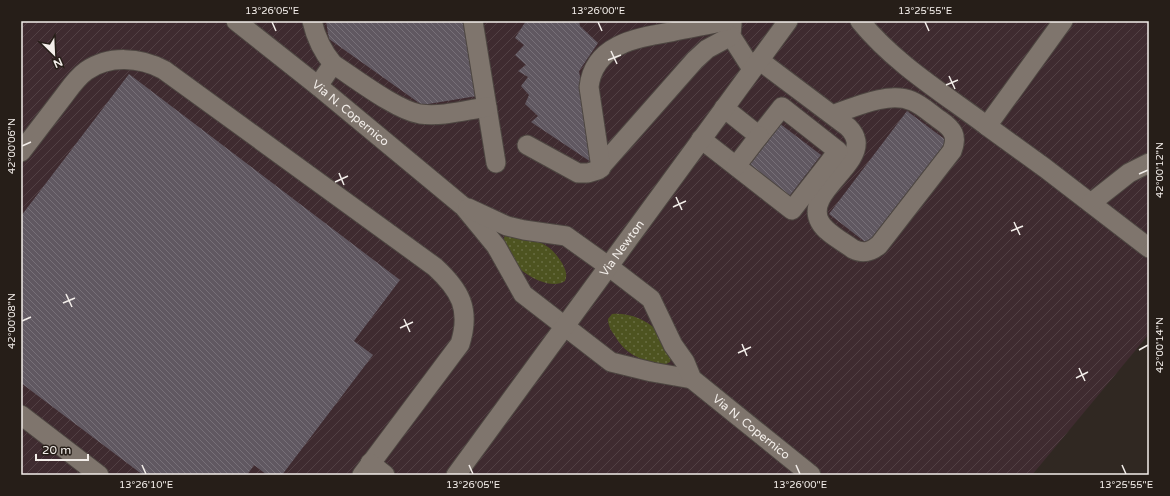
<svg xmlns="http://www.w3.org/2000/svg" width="1170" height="496" viewBox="0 0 1170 496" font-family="'Varela Round',sans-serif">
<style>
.industrial{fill:url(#industrial-furrows)}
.grass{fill:url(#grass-dots)}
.building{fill:url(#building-back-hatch)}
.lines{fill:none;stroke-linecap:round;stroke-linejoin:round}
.minor-casing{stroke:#4d4641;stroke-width:21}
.minor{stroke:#7f756d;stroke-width:19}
.ticks{fill:none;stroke:#f3eeea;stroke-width:1.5}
.labels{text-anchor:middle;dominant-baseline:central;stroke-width:3;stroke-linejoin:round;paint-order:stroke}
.street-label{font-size:12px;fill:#f3eeea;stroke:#261e18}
.neatline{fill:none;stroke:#f3eeea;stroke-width:1.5}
.ticks-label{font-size:10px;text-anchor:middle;fill:#f3eeea}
</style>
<defs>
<pattern id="industrial-furrows" width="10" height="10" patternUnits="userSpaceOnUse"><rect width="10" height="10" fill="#3f2b30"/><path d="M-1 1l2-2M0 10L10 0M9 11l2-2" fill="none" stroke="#524044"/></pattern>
<pattern id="grass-dots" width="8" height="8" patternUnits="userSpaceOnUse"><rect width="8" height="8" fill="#4d5320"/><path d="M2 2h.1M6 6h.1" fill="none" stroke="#676c41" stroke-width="1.8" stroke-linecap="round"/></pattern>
<pattern id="building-back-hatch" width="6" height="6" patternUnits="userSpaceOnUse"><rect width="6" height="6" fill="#605861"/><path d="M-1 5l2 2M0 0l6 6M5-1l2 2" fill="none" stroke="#777078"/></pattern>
</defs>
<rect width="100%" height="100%" fill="#302822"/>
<!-- industrial -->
<path class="industrial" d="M21 21H1149V334L1032 475H21Z"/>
<!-- grass -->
<path class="grass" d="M505 235C530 240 547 238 562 263 565 269 568 274 565 281 551 291 521 274 513 261 509 254 506 247 503 241Z
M612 314C626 312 647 319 656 330 662 338 666 349 671 358L670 362 664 365C643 360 627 357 615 336 611 331 608 325 608 319Z"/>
<!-- building -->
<path class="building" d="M326 21H464L477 96 422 105 329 39Z
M526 21H579L580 26 598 43 579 71 594 164 531 122 538 116 525 104 529 95 521 86 528 77 518 71 526 65 515 55 524 45 515 38Z
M129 74 400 280 354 341 373 355 282 475H267L254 465 247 475H143L21 383V216Z
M907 111 947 141 869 245 829 214Z
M779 123 821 155 788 198 746 165Z"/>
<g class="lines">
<!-- minor casing -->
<g class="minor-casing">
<g id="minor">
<path id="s1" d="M236 21 318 86 464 207 496 246 523 294 611 362 652 372 692 379"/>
<path d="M312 21C316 38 322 51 333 64"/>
<path d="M473 21 496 163"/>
<path d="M860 21C895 64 943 93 987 126"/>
<path d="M1063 21 987 126 1045 168 1149 248"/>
<path d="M732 24 731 36 752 69"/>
<path d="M759 60 848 127C852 131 855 135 856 141 860 167 804 194 820 222 826 233 842 241 853 249 863 254 871 252 879 245L952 151C958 136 953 129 940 120 931 114 922 105 912 101 889 91 855 107 832 115"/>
<path d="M318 86 333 64C355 78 396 110 420 114 442 117 466 110 487 107"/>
<path d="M701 139 792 210 838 151 782 107 759 136 724 108"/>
<path d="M527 145 578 173H588L598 170 695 60 707 49 731 36"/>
<path d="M21 152C34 135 47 118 60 101 68 91 75 79 86 71 109 55 140 57 164 70L435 267C460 290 471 309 460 344L362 475"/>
<path d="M736 166 759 136"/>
<path d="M601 168 589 87C594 44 636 38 671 32 689 28 707 25 725 21"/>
<path d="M1091 203 1129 173 1149 163"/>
<path id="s2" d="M468 208 507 226 524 230 566 236 608 266 651 299 673 345 685 362 692 379 811 475"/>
<path d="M21 415 99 475"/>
<path d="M370 463 385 475"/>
<path id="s3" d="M456 475C568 324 676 172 788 21"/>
</g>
</g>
<!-- minor -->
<use href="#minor" class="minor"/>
</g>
<!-- ticks -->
<path class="ticks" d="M272 22 276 31M598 22 602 31M925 22 929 31M611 51 617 64M608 60 621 55M949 76 955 89M946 85 958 80M22 146 31 142M339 173 344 185M1139 174 1148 170M335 182 348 176M676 197 682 210M673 207 686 201M1014 222 1020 235M1011 231 1023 226M66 294 72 307M63 303 75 298M404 319 410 332M22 321 31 317M400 328 413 322M742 344 747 356M1139 350 1148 345M738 353 751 347M1079 368 1085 381M1076 378 1088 372M142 465 146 474M469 465 473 474M796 465 800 474M1122 465 1126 474"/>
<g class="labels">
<!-- street labels -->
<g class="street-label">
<text stroke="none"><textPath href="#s1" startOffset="147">Via N. Copernico</textPath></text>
<text stroke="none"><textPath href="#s3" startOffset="281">Via Newton</textPath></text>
<text stroke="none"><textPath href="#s2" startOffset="375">Via N. Copernico</textPath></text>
</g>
</g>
<!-- border -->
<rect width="1170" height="496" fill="none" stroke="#261e18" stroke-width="44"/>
<!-- north arrow -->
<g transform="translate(54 54) rotate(156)" stroke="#261e18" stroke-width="3" paint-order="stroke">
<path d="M0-3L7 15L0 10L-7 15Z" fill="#f3eeea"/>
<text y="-6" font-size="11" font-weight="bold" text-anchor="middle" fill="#f3eeea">N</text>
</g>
<!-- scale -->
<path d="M36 454v6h52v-6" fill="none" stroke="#f3eeea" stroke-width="2"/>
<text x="42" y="454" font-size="12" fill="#f3eeea" stroke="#261e18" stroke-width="3" paint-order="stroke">20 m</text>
<rect x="22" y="22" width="1126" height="452" class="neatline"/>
<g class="ticks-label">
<text x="272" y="14">13°26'05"E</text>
<text x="598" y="14">13°26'00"E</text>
<text x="925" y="14">13°25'55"E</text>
<text transform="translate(11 146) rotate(-90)" y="4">42°00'06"N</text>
<text transform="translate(1159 170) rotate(-90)" y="4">42°00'12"N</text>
<text transform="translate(11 321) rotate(-90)" y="4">42°00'08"N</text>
<text transform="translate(1159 345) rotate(-90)" y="4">42°00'14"N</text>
<text x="146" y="488">13°26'10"E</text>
<text x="473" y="488">13°26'05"E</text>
<text x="800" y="488">13°26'00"E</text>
<text x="1126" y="488">13°25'55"E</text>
</g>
</svg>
